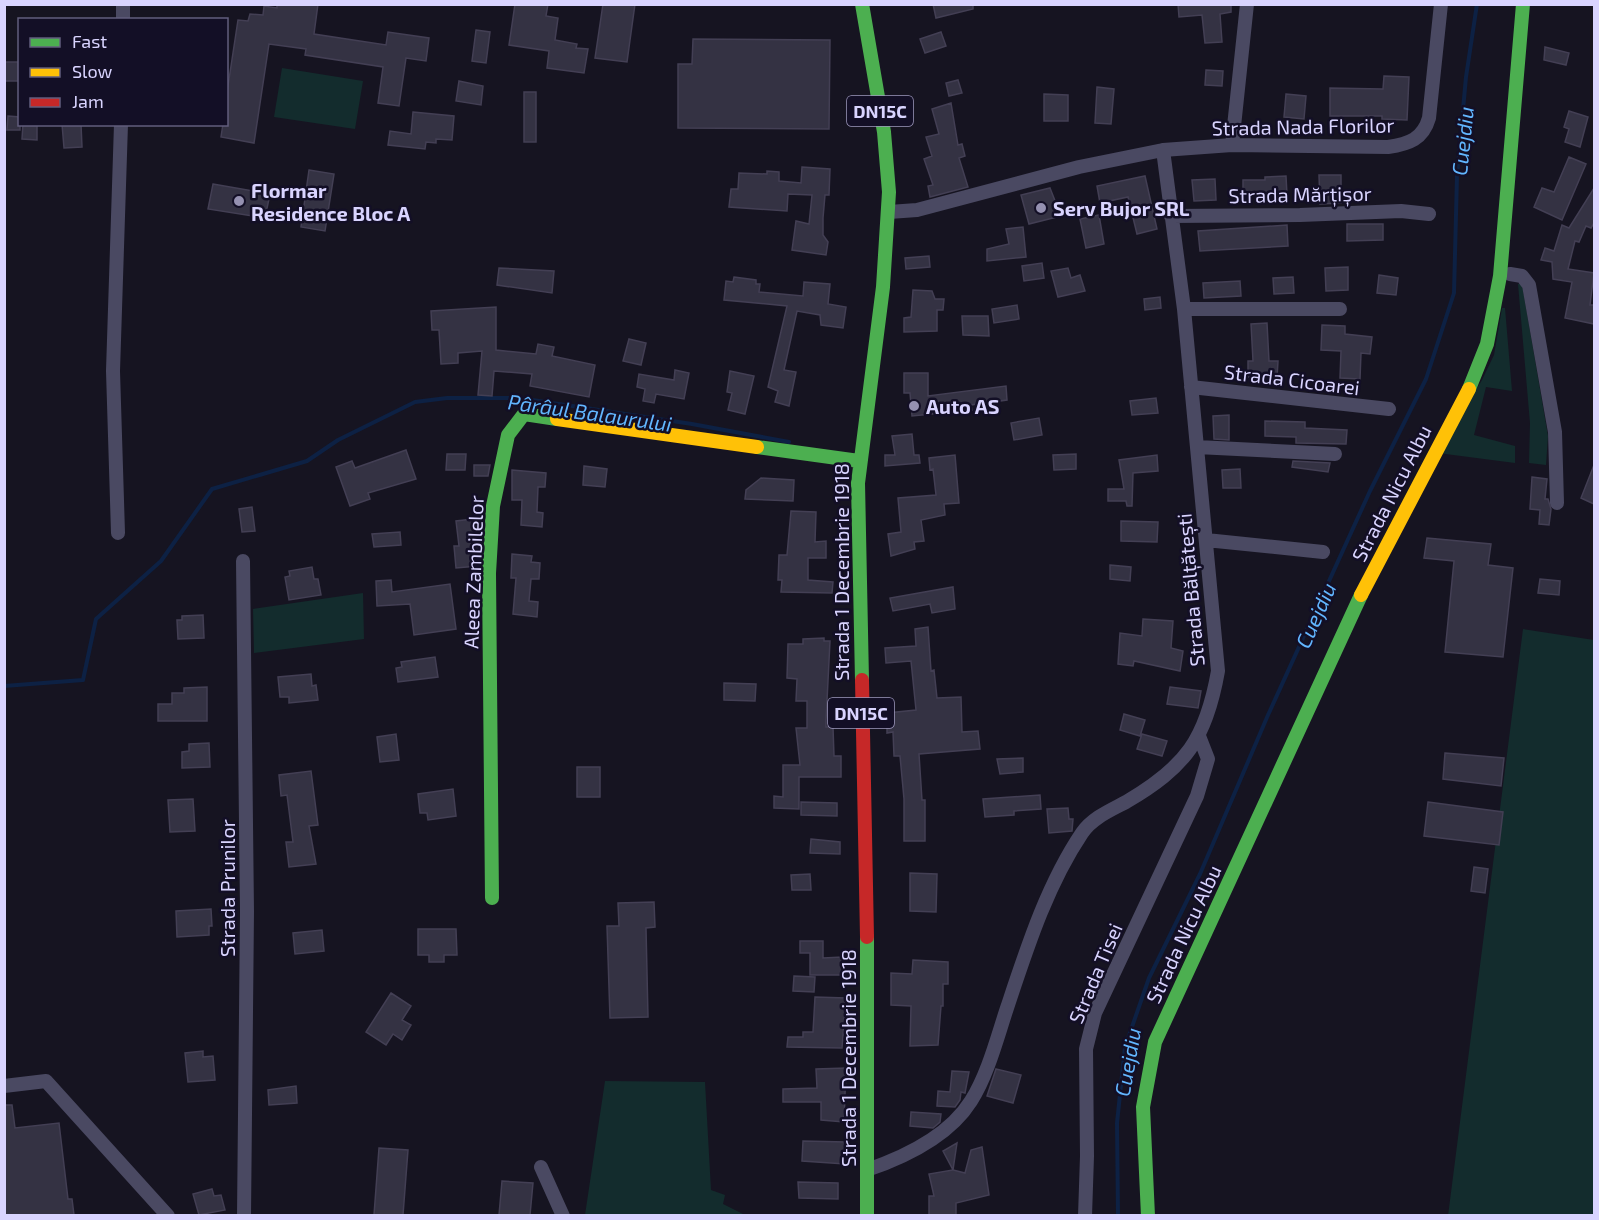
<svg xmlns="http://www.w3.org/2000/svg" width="1599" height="1220" viewBox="0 0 1599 1220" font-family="'Exo 2',sans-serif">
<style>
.green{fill:#132c2d}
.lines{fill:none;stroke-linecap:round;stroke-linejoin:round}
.stream{stroke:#0d2144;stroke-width:4}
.building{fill:#343243;stroke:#433f54;stroke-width:1.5}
.street{stroke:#4a4962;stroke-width:14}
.fast{stroke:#4caf50;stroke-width:14}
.slow{stroke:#ffc107;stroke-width:14}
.jam{stroke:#c62828;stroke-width:14}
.poi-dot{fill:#9591b1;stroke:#130f26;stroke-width:2}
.labels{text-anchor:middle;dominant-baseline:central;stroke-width:5;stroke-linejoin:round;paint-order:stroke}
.shield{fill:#130f26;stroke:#9e99be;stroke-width:1.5}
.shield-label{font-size:18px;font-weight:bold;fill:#d9d4ff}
.street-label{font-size:20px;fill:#d9d4ff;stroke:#130f26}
.poi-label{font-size:20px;font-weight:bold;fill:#d9d4ff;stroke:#130f26;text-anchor:start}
.water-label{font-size:21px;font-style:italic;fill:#62b6ff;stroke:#130f26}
</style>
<rect width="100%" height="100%" fill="#161421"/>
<!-- green -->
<path class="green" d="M282 68 363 81 355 129 274 117Z
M1518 284H1522L1548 436 1546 465 1529 463 1530 423Z
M1502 308H1505L1512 391 1486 387 1474 435 1515 446V463L1438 453 1482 380 1494 355Z
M363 593 364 639 254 653 253 609Z
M1523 629 1594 640V1215L1448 1216Z
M605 1081 705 1082 711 1190 725 1195 723 1204 745 1215H585Z"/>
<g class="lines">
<!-- stream -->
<path class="stream" d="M4 686 83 680 96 619 161 561 212 489 307 461 338 440 415 402 447 398H519L692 424 789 442
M1118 1216 1117 1123 1125 1047 1149 978 1200 874 1268 715 1370 491 1426 379 1454 293 1457 176 1466 77 1477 4"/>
</g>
<!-- building -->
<path class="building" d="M277 4H318L314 34 386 45 388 32 429 38 426 61 406 58 399 106 378 103 383 67 305 55 306 49 269 44 254 143 221 137 223 124H226V99L238 20 248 21 250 14 263 15 264 6 277 8Z
M515 4H548L546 16 558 18 555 40 577 44 576 48 588 49 584 73 547 68 549 51 509 45Z
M603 4H635L627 62 595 58Z
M933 4H973V9L936 18Z
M1178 4H1231V12L1220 14 1222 42 1205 43 1202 15 1179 17Z
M476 30 490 32 486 63 472 61Z
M941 32 946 46 925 53 920 39Z
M693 39 830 40 829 129 678 128V64H692Z
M1545 47 1569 53 1566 65 1544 60Z
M5 62H20V81H5Z
M1206 70 1223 71 1222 86 1205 85Z
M1384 76 1409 77 1407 120 1382 119V116H1330V88L1383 89Z
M958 80 962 93 949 96 946 83Z
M459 81 483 86 481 105 456 101Z
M1097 87 1114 89 1111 124 1095 123Z
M524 92H536V142H524Z
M1044 94 1068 95V121H1044Z
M1286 94 1306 96 1304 119 1284 117Z
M951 103 958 145 962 144 965 156 959 158 968 187 930 197 928 186 933 185 924 159 932 156 926 137 939 134 932 109Z
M1569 111 1588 117 1580 147 1565 142 1569 129 1564 127Z
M413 112 454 116 452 140 436 139V143L426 142 425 149 388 145 390 131 411 134Z
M8 116 20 117V130H7Z
M23 124H37V140L22 139Z
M62 124H81L82 147 64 148Z
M1569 157 1586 164 1562 220 1534 207 1542 188 1554 192Z
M802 167 830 169 829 195H825L823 218V235L828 242 826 255 792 250 796 221 809 224 812 195 788 194 787 211 729 207 731 189H738L739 173 767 174V171L779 172V181L801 183Z
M309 170 334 174 325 231 301 227Z
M1319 175H1341V203L1320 204Z
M1145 176 1157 229 1137 234 1128 197 1100 203 1097 186Z
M1286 176 1287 195 1243 196V180H1265V177Z
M1215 179 1216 200 1194 201 1192 180Z
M213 184 270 194 265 218 208 209Z
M1050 188 1061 216 1029 224 1021 195Z
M1594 188V223L1591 228 1586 226 1579 242 1575 241 1568 269 1594 273 1590 305H1594V324L1565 318 1572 282 1553 279 1552 262 1541 260 1545 248 1554 251 1562 225 1569 228Z
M1099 215 1104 244 1086 248 1080 219Z
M1347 224H1383V240L1347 241Z
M1287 225 1288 246 1200 251 1198 231Z
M1023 227 1026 257 987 261V249L1009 244 1006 229Z
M929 256 930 267 906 269 905 258Z
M1042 263 1044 278 1024 281 1022 266Z
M1348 267V290L1326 291 1325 268Z
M499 268 554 271 552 293 497 285Z
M1068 268 1071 278 1080 275 1085 291 1058 297 1051 271Z
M1379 275 1398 278 1396 295 1377 293Z
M734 277 756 280V284H760L759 292 803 296 804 282 830 284 828 304 846 307 843 328 821 325 820 315 797 311 784 370 796 372 789 406 775 402 778 391 768 387 787 306 724 300 726 281 733 282Z
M1293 277 1294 293 1274 294 1273 278Z
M1240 281 1241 296 1204 298 1203 283Z
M913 290 932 291 935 299H944L943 310H937V331L904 332V318L911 317Z
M1160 297 1161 308 1145 310 1144 299Z
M1017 305 1019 319 994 323 992 309Z
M496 307V350L536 354 538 344 554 347 552 356 595 365 589 397 530 386 532 374 494 371 492 396 478 395 482 351 458 353V363L441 364 439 330H432L431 311Z
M962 316H988L989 336 963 335Z
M1267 323 1269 361H1278L1277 378 1248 377V361H1253L1251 324Z
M1322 325 1345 326V334L1372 337 1370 354 1361 353 1360 379 1340 378 1341 351 1321 350Z
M629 339 646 343 641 365 623 361Z
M675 370 689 373 684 399 656 394 654 403 643 401 645 389 637 387 639 374 674 380Z
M730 371 754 376 745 414 728 410 732 393 727 392Z
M904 373H928V396L1006 386 1007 400 971 405 972 410 912 416 910 393H904Z
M1156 398 1158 413 1132 415 1130 401Z
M1229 415V440L1214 439 1213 416Z
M1039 418 1042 435 1014 440 1011 423Z
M1265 421 1305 422V428L1347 430 1346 444 1296 443V437L1265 436Z
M912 434 914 455H919L920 463 885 466V455H895L892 436Z
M406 450 416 479 368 493 370 499 350 506 336 467 352 461 355 468Z
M447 454H466L465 470H446Z
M1076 454V469L1054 470 1053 455Z
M955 455 959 503 944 504 945 515 921 520 924 541 914 542 915 549 891 556 888 534 901 532 898 498 936 495 933 469 930 470 929 458Z
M1157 455 1158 471 1133 473 1132 506H1127L1126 501H1108V489H1124L1119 460Z
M1293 461 1330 463 1328 472 1292 467Z
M474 465H490L488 476H474Z
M1594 465V504L1581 498Z
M584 466 607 469 605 487 583 485Z
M1240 469 1241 488H1223L1222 470Z
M512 470 546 473 545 487H538L537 512 543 513 542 527 521 525 522 500H512Z
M1532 477 1547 479 1545 499H1548L1551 509 1549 525 1539 524 1540 510 1530 509Z
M761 478 794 480 793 501 745 499 746 490Z
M252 507 255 531 242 532 239 509Z
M791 511 816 512 815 542 826 541V558H808V580L833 582 832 593 781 592 782 580H778L779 555H787Z
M481 518 478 566 456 568 454 546H459L456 521Z
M1121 521 1158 522 1157 542 1121 541Z
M400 532 401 545 374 547 372 534Z
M1427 538 1491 544 1488 565 1513 568 1503 657 1445 652 1454 561 1424 558Z
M512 554 532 556 531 562 540 563 539 579H531L529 601 538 602 537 617 513 614 516 578H511Z
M1110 565 1131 567 1130 581 1110 579Z
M312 567 314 579H318L321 595 289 600 285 577 290 576 289 571Z
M1540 579 1560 581 1559 595 1538 593Z
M391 580 392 592 450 584 456 629 414 635 410 604 377 606 376 581Z
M953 587 955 609 932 613 930 604 893 611 890 598Z
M203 615 204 638 178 639 177 620H182V616Z
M1143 619 1173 621 1171 648 1183 651 1180 671 1134 661 1133 666 1118 664 1120 633 1142 636Z
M928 627 931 671 934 670 937 698 961 697 962 732 978 731 980 749 919 754 922 800H925V841H904V799L900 756H894L893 732 887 733V713L916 710 911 661 886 663 885 648 916 646 915 629Z
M824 638V641H830L826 721V727H833L834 756H841V777H799V809L774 808V796L783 797V765H800L796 728H807V701H796L797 679 787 678 788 644H803V639Z
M435 657 438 677 398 682 396 668 402 667 401 662Z
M311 674 312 686 316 685 318 700 289 703V697H280L278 677Z
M724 683 756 684 755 701 724 700Z
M207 687V721H158V704H172V693H184V688Z
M1170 687 1201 691 1198 708 1167 704Z
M1124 714 1145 720 1140 736 1120 730Z
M396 734 399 760 380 762 377 737Z
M1142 734 1167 741 1162 756 1137 749Z
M209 743 210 767 182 768V752L189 751V744Z
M1445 753 1504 758 1501 786 1443 779Z
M1023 758V772L1000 774 997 759Z
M577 767H600V797H577Z
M311 771 318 825 309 826 316 864 289 867 286 842H293L287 795 281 796 279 775Z
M453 789 456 816 428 820 427 813H420L418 794Z
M1040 795 1041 809 1014 811V815L985 817 983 799Z
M193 799 195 831 170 832 168 800Z
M801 802 837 803V816L801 815Z
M1428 802 1503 812 1499 845 1424 836Z
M1068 808 1069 819H1073L1072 831 1049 833 1047 809Z
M811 839 840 842V854L810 853Z
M1474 867 1488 869 1485 893 1471 891Z
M910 873 937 874 936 912 910 911Z
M810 874 811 890H792L791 875Z
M654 902 655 927 646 928 648 1017 610 1018 607 926H619L618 903Z
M211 909 212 926H209V935L177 937 176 911Z
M418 929H456L457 955H444V962H429V955H418Z
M322 930 324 951 295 954 293 933Z
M800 941H823V958L842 957V975H810V953H800Z
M913 960 948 962V984H943V1006H941L938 1045 910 1046 911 1006 891 1005V973L912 974Z
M794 976 815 977 814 992 793 991Z
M391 993 411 1006 402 1020 411 1025 402 1040 393 1034 386 1045 366 1032Z
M815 997 846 998 842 1048 787 1047 788 1037H803V1032H813Z
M203 1051V1057L213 1056 215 1080 188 1082 185 1053Z
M846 1068 844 1122 821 1120V1102H783V1089L817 1088 816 1069Z
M996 1069 1021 1075 1013 1103 987 1096Z
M952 1071 969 1072 965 1093 961 1092 960 1100 955 1107 937 1106 938 1091 950 1092Z
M296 1086 297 1103 269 1105 268 1090Z
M4 1105H12L15 1128 59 1123 68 1199H72L74 1215H4Z
M911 1112 941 1114 940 1122 933 1128 910 1126Z
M803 1141 846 1142 845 1164 802 1161Z
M957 1143 953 1170 965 1173 971 1150 982 1147 989 1195 956 1203V1215H929V1196H934L929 1174 953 1170 943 1151Z
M379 1148 408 1150 403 1215H374Z
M502 1181 533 1183 530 1215H499Z
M798 1182 838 1183V1199L799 1198Z
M212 1189 214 1196 221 1195 225 1210 199 1215 193 1194Z"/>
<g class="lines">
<!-- street -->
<path class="street" d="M123 20V4
M1232 145 1247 4
M889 212 917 210 1079 167 1163 150 1232 145 1388 147C1409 144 1423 139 1429 118L1441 4
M1171 216 1300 215 1401 211 1429 214
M1510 274 1522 276 1529 285 1555 432 1557 503
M1184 309H1340
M1191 387 1389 409
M1197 447 1335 454
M118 533 113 371 121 124
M1206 540 1323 552
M243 561 247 911 244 1216
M4 1086 46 1081 168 1216
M541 1167 563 1216
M867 1170C905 1157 949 1136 971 1101 988 1074 997 1038 1007 1008 1027 948 1047 885 1082 833 1092 818 1111 810 1126 802 1186 767 1206 739 1218 671L1184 309 1163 150
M1085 1216 1087 1156 1086 1049 1095 1013 1197 796 1208 759 1199 736"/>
<!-- fast -->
<path class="fast" d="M1469 389 1487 344 1500 276 1523 4
M757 447 859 461
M862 680 858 483 883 287 889 192 884 132 862 4
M492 898 489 573 493 506 508 435 524 414 557 419
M867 1216V937
M1148 1216 1143 1107 1155 1042 1361 595"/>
<!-- slow -->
<path class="slow" d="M557 419 757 447
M1361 595 1469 389"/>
<!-- jam -->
<path class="jam" d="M862 680 867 937"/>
</g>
<!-- markers -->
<g class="poi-dot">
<circle cx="239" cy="201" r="6"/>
<circle cx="1041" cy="208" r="6"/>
<circle cx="914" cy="406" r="6"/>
</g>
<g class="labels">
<!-- shield labels -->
<g class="shield">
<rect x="847" y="96" width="66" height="30" rx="4.5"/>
<rect x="828" y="698" width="66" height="30" rx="4.5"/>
</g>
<g class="shield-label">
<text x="880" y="111">DN15C</text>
<text x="861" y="713">DN15C</text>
</g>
<!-- street labels -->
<g class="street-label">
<text transform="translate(1303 126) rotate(-1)">Strada Nada Florilor</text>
<text transform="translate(1300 194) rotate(-1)">Strada Mărțișor</text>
<text transform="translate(1292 379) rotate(7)">Strada Cicoarei</text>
<text transform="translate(1391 493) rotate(-63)">Strada Nicu Albu</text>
<text transform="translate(473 572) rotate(-88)">Aleea Zambilelor</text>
<text transform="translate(841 572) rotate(-90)">Strada 1 Decembrie 1918</text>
<text transform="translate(1190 590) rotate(-95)">Strada Bălțătești</text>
<text transform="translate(227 888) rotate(-90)">Strada Prunilor</text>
<text transform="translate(1183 934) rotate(-65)">Strada Nicu Albu</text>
<text transform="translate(1095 973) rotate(-67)">Strada Tisei</text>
<text transform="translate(848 1058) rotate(-90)">Strada 1 Decembrie 1918</text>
</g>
<!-- poi labels -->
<g class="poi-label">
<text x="251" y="190">Flormar<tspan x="251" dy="23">Residence Bloc A</tspan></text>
<text x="1053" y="208">Serv Bujor SRL</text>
<text x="926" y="406">Auto AS</text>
</g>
<!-- water labels -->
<g class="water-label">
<text transform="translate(1462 141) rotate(-84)">Cuejdiu</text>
<text transform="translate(590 412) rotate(8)">Pârâul Balaurului</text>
<text transform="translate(1315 615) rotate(-66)">Cuejdiu</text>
<text transform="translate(1127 1062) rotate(-80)">Cuejdiu</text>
</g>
</g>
<!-- border -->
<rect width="1599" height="1220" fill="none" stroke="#d9d4ff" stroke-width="12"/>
<!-- legend -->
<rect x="18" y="18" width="210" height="108" fill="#130f26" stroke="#625e7d" stroke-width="1.5"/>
<rect x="30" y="38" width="30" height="9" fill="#4caf50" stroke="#625e7d" stroke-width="1.5"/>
<text x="72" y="48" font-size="18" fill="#d9d4ff">Fast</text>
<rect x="30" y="68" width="30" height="9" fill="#ffc107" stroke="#625e7d" stroke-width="1.5"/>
<text x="72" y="78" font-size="18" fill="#d9d4ff">Slow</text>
<rect x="30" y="98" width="30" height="9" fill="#c62828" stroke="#625e7d" stroke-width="1.5"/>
<text x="72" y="108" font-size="18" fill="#d9d4ff">Jam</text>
</svg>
